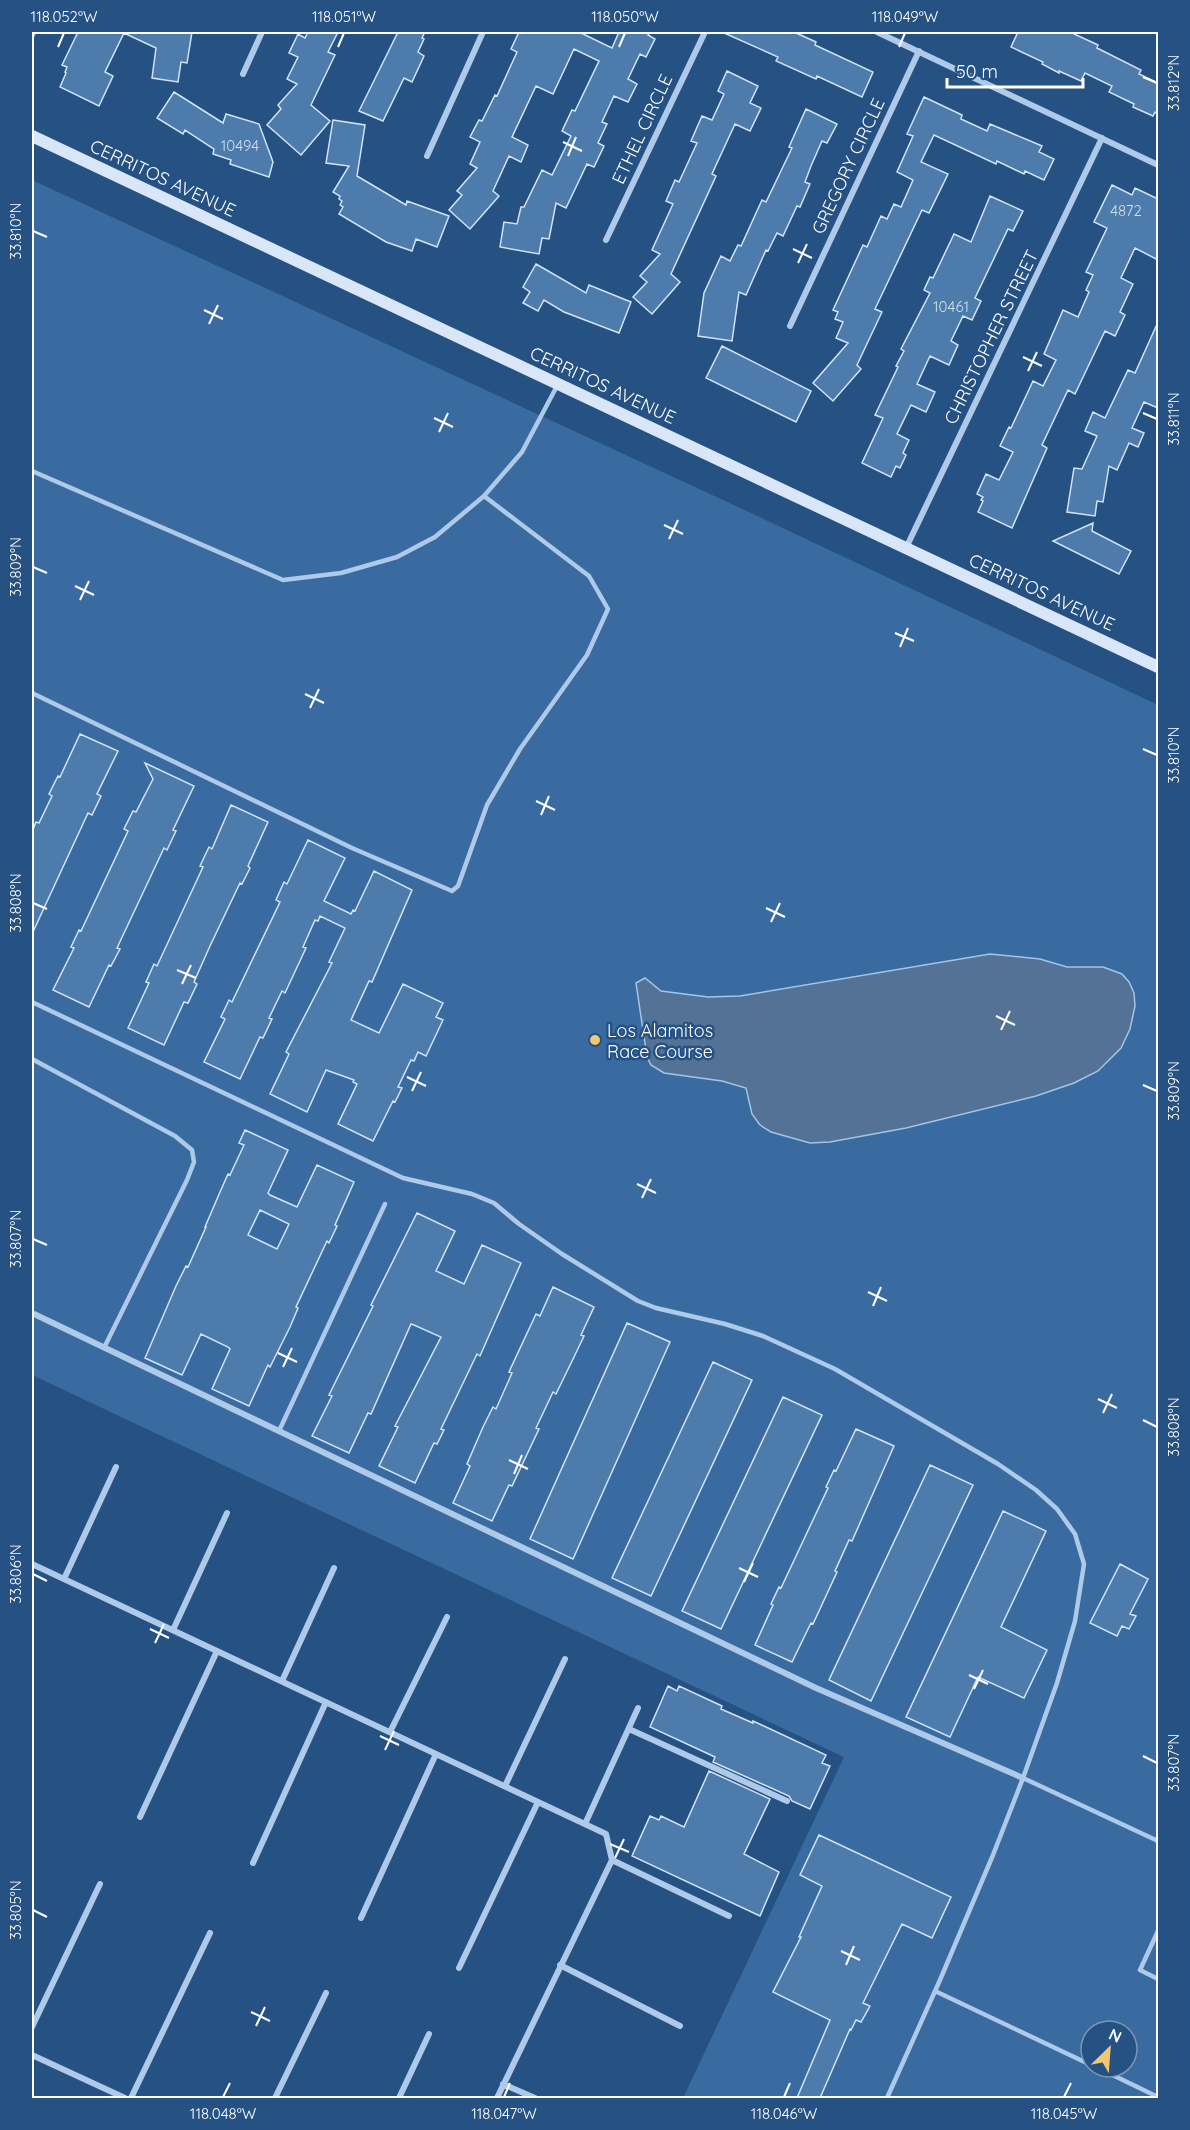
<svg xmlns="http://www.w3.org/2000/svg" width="1190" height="2130" viewBox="0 0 1190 2130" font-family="Quicksand,sans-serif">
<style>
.green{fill:#396ba0;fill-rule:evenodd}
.water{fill:#537296;stroke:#a2c5e8;stroke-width:1.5}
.building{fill:#4d7bab;stroke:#d1e3f6;stroke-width:1.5;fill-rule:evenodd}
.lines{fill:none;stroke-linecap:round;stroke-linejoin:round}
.lane{stroke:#aecae8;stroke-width:4.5}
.street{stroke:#aecae8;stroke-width:6}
.secondary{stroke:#d8e6f7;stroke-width:12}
.ticks{fill:none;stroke:#fff;stroke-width:2}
.poi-dot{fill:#f1c872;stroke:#255183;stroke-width:2}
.labels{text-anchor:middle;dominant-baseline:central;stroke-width:5;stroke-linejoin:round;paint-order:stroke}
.number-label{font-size:15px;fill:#d2deea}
.street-label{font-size:18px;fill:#fff;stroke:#255183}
.poi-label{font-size:18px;fill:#fff;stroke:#255183;text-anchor:start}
.neatline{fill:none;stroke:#fff;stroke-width:2}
.ticks-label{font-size:15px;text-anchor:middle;fill:#fff}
</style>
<rect width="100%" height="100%" fill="#255183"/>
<!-- green -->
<path class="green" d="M32 180 749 512 1158 705V2098H683L844 1757 32 1375ZM1091 2031H1127V2067H1091Z"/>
<!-- water -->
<path class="water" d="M990 954 1040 959 1067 967H1103L1122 974 1129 982 1134 993 1135 1006 1130 1029 1121 1048 1098 1071 1074 1083 1036 1096 906 1128 830 1142 810 1143 771 1132 760 1125 752 1114 746 1088 722 1081 664 1073 651 1065 647 1057 636 983 645 978 661 991 708 997 740 996Z"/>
<!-- building -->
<path class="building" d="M78 32H192L187 63 181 62 178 82 152 78 156 48 124 33 105 72 113 76 99 106 60 87 66 73 65 72 67 67 62 65Z
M308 32H338L328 52 335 55 311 105 330 121 301 155 267 125 281 109 278 105 297 84 287 79 298 57 289 53 298 34 305 38Z
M398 32H425L422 38 424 39 418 52 424 56 412 82 404 78 383 121 359 111Z
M519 32H579L612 48 619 32H650L648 35 655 39 646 57 640 54 628 79 637 84 628 102 614 96 602 122 607 124 598 143 604 146 594 167 587 164 566 208 556 203 549 239 542 238 539 254 500 247 504 222 517 224 521 207H524L542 170 552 175 571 136 562 131 572 110 575 111 599 61 574 49 553 94 536 86 512 137 528 145 521 162 509 156 493 191 499 196 470 229 449 210 462 195 457 191 477 168 470 164 480 142 470 137 479 120 482 121 495 95 497 96 517 52 511 49Z
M722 32H794L816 42 815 45 873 72 862 97 817 76 816 79 776 61 778 57Z
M1018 32H1070L1098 45 1097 48 1141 70 1139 74 1158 83V114L1155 112 1153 116 1133 107 1134 104 1109 92 1112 86 1085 73 1081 81 1059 71V73L1042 64 1043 62 1011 47Z
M727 71 758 86 750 103 761 108 750 131 735 124 712 174 716 176 671 274 680 282 652 314 633 297 647 282 640 276 660 254 652 250 673 204 666 201 675 180 679 182 697 143 691 141 702 116 712 120 724 94 718 91Z
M174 92 223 123 226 114 259 124 273 162 269 177 230 164 231 160 213 154 214 149 185 130 183 134 157 118Z
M924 97 962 115 961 119 987 131 990 124 1042 146 1039 152 1054 159 1044 180 1025 171 1024 174 997 161 996 164 934 135 921 162 948 174 929 213 922 210 875 309 882 312 857 365 861 369 833 401 813 383 848 343 836 338 843 322 835 319 838 312 833 310 863 245 867 247 881 216 887 219 894 204 901 207 913 180 897 172 913 136 907 134Z
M806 109 837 124 827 143 822 141 811 166 805 182 810 184 800 207 797 206 783 236 777 233 768 251 766 250 746 295 739 292 732 341 698 336 704 293 721 256 730 261 738 245 741 246 762 200 766 202 792 148 789 147Z
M333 120 365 125 357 176 406 205 407 201 449 216 437 247 416 239 412 251 386 242 339 214 343 207 340 205 342 201 339 199 340 196 333 192 349 166 326 163Z
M1112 185 1132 195 1135 188 1158 199V260L1135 248 1121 278 1133 284 1120 312 1125 315 1115 336 1105 331 1075 394 1068 390 1042 445 1047 448 1012 528 978 512 983 501 981 500 983 497 977 494 986 474 999 480 1013 452 1000 446 1009 427 1011 428 1033 381 1043 386 1056 360 1044 354 1063 310 1078 317 1089 292 1086 290 1093 275 1086 272 1107 228 1094 222Z
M990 196 1023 211 1013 231 1008 229 975 298 981 301 972 320 963 316 951 341 958 345 949 365 930 356 917 384 935 392 926 412 911 405 897 434 909 440 903 453 906 455 900 468 896 466 891 477 862 463 883 418 875 415 898 367 896 366 904 351 901 349 930 293 924 290 930 277 933 278 954 234 971 242Z
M536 264 586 293 589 285 631 302 619 333 564 312 544 300 538 311 523 303 530 292 523 287Z
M1158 322V408L1144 402 1132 428 1144 433 1138 447 1129 443 1117 470 1109 466 1103 502 1097 501 1095 516 1067 512 1074 468 1082 469 1097 436 1085 431 1093 412 1105 418 1128 370 1135 373Z
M722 346 811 391 796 422 706 378Z
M1093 523 1092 531 1131 551 1119 574 1053 541Z
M80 734 118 751 97 794 101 796 92 815 88 813 32 934V832L36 822 39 823 52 796 49 794 58 776 60 777Z
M145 763 194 786 173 830 176 831 167 850 164 848 117 948 120 949 111 966 109 965 89 1007 53 990 74 948 71 947 79 930 81 931 128 831 124 829 133 811 136 812 153 779Z
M231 805 268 822 248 866 250 868 242 884 240 883 210 946 194 982 197 984 188 1003 184 1002 164 1045 128 1028 149 983 146 982 154 964 157 966 203 867 200 866 209 847 212 849Z
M308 840 345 858 324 901 351 914 353 910 355 911 374 871 412 890 372 982 369 981 351 1020 379 1033 403 984 443 1003 436 1017 443 1020 426 1056 418 1052 414 1061 411 1060 398 1087 402 1088 395 1102 393 1101 373 1141 338 1124 357 1084 353 1082 354 1080 326 1070 307 1112 270 1094 289 1054 286 1052 332 963 329 962 345 928 320 916 318 921 315 920 303 947 306 948 285 993 282 991 269 1018 272 1019 263 1038 260 1037 240 1079 204 1062 225 1019 221 1017 229 1000 232 1002 280 902 276 900 284 882 287 884Z
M245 1130 288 1150 268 1193 270 1195 297 1207 317 1165 354 1182 335 1225 337 1226 329 1243 327 1241 296 1307 298 1308 290 1327 270 1367 268 1365 249 1406 212 1389 230 1349 228 1347 201 1334 182 1375 145 1358 176 1286 186 1266 188 1267 206 1227H205L220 1192 228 1174 230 1175 244 1145 239 1143ZM260 1210 289 1224 277 1249 248 1235Z
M417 1213 455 1231 436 1271 464 1284 482 1245 521 1263 480 1356 477 1354 441 1429 444 1430 437 1444 434 1443 415 1483 379 1466 398 1427 395 1426 441 1337 414 1325 411 1324 371 1414 368 1413 349 1453 312 1436 332 1396 329 1395 373 1306 371 1305Z
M553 1287 594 1307 581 1335 584 1336 574 1357 556 1394 553 1392 536 1428 539 1429 512 1486 509 1485 492 1521 453 1503 470 1466 467 1464 483 1427 493 1407 496 1409 512 1373 509 1372 536 1314 540 1316Z
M627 1323 670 1342 573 1559 530 1539Z
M713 1362 752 1380 651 1596 612 1578Z
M783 1397 822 1415 721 1629 682 1611Z
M856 1429 894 1446 852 1541 849 1540 835 1571 837 1572 813 1624 811 1623 792 1662 755 1645 773 1605 771 1604 779 1587 781 1588 828 1488 826 1487 834 1470 836 1471Z
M930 1465 973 1485 871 1701 829 1680Z
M1003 1511 1046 1531 1001 1627 1047 1650 1024 1698 978 1677 950 1737 906 1717Z
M1120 1564 1148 1579 1130 1614 1136 1616 1129 1629 1122 1626 1117 1636 1090 1623Z
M668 1686 677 1691 679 1686 722 1706 721 1709 753 1723V1721L826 1755 822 1763 830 1766 810 1809 792 1801 789 1796 713 1762 715 1757 650 1727Z
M709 1771 770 1799 744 1854 779 1872 760 1916 632 1856 650 1816 659 1820 661 1816 684 1827Z
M819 1835 951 1897 932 1938 902 1924 863 2003 870 2006 861 2022 856 2020 851 2030 850 2029 820 2098H797L830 2020 773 1992 801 1937H799L822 1886 800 1875Z"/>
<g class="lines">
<!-- lane -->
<path class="lane" d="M32 471 283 580 341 573 397 557 435 537 484 496 522 452 557 386
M32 693 352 848 452 891 458 886 487 805 520 749 587 655 608 609 589 576 484 496
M32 1002 403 1178 472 1194 494 1203 519 1224 562 1254 638 1301 656 1308 725 1324 763 1336 835 1369 998 1464 1036 1490 1057 1509 1075 1534 1084 1564 1075 1621 1057 1683 1023 1778 993 1855 940 1980 887 2098
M32 1059 175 1136 192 1150 194 1162 187 1180 104 1348
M279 1431 385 1204
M1023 1778 1158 1841
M1158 1931 1140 1970 1158 1979
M935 1991 1091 2065
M1096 2067 1158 2097"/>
<!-- street -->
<path class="street" d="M877 32 1158 165
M32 35 33 32
M243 74 262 32
M427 156 483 32
M606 240 705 32
M790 326 919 51
M906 548 1102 138
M32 1313 816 1688 1023 1778
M32 1564 606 1834 612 1860 497 2098
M64 1579 116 1467
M173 1630 227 1513
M282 1681 334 1568
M629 1729 787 1801
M390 1732 447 1617
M505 1786 565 1659
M140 1817 217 1651
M585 1824 638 1708
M612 1860 729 1916
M253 1863 326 1702
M361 1918 436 1754
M560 1965 680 2026
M459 1968 538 1802
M32 2027 100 1884
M32 2055 125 2098
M503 2084 535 2098
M131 2098 210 1933
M275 2098 326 1993
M399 2098 429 2034"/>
<!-- secondary -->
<path class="secondary" d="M32 136 1158 667"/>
</g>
<!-- ticks -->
<path class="ticks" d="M58 47 64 33M338 47 344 33M619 47 625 33M899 47 905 33M1143 77 1157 83M563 142 582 151M568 156 576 137M33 231 47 237M793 249 812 258M798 263 807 244M204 310 223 319M209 324 218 305M1023 357 1042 366M1028 371 1037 352M1143 413 1157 419M434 418 453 427M439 432 448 413M664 525 683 534M669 539 678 520M33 567 47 573M75 586 94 595M80 600 89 581M895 633 914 641M900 647 908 628M305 694 324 703M310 708 319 689M1143 749 1157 755M536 801 555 810M541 815 549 796M33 903 47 909M766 908 785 917M771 922 780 903M177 970 196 978M182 984 191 965M996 1016 1015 1025M1001 1030 1010 1011M407 1077 426 1086M1143 1085 1157 1091M412 1091 421 1072M637 1184 656 1193M642 1198 651 1179M33 1239 47 1245M868 1292 887 1301M873 1306 881 1287M278 1353 297 1362M283 1367 292 1348M1098 1399 1117 1408M1103 1413 1112 1394M1143 1420 1157 1427M509 1460 528 1469M514 1474 522 1455M739 1568 758 1577M33 1574 47 1581M744 1582 753 1563M150 1629 169 1638M155 1643 164 1624M969 1675 988 1684M974 1689 983 1670M380 1736 399 1745M385 1750 394 1731M1143 1756 1157 1763M610 1844 629 1852M615 1858 624 1839M33 1910 47 1917M841 1951 860 1960M846 1965 854 1946M251 2012 270 2021M256 2026 265 2007M223 2097 230 2083M504 2097 510 2083M784 2097 790 2083M1064 2097 1071 2083"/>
<!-- markers -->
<circle class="poi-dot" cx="595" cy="1040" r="6"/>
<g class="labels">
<!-- number labels -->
<g class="number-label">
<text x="240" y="145">10494</text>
<text x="1126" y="210">4872</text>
<text x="951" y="306">10461</text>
</g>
<!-- street labels -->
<g class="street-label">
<text transform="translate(642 129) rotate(-65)">ETHEL CIRCLE</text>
<text transform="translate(848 166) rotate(-65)">GREGORY CIRCLE</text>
<text transform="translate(163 178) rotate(25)">CERRITOS AVENUE</text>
<text transform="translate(991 337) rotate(-64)">CHRISTOPHER STREET</text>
<text transform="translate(603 385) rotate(25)">CERRITOS AVENUE</text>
<text transform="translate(1042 592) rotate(25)">CERRITOS AVENUE</text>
</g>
<!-- poi labels -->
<g class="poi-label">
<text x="607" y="1030">Los Alamitos<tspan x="607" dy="21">Race Course</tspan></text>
</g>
</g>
<!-- border -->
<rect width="1190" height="2130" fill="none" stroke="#255183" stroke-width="66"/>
<!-- north arrow -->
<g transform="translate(1109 2049) rotate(25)"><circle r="28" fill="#255183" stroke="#7c97b5" stroke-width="1.5"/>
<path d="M0-4.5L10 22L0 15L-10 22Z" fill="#f1c872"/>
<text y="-9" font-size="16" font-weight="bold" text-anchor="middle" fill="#ffffff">N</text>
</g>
<!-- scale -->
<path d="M947 78v9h136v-9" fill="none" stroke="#ffffff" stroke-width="3"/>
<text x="956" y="78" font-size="18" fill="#ffffff" stroke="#255183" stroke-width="4.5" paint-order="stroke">50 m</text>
<rect x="33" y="33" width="1124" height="2064" class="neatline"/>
<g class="ticks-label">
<text x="64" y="22">118.052°W</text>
<text x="344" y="22">118.051°W</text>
<text x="625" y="22">118.050°W</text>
<text x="905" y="22">118.049°W</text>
<text transform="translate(1174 83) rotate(-90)" y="5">33.812°N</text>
<text transform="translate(16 231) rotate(-90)" y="5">33.810°N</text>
<text transform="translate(1174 419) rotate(-90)" y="5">33.811°N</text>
<text transform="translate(16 567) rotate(-90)" y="5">33.809°N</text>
<text transform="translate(1174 755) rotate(-90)" y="5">33.810°N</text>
<text transform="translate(16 903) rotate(-90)" y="5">33.808°N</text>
<text transform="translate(1174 1091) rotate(-90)" y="5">33.809°N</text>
<text transform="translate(16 1239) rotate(-90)" y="5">33.807°N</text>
<text transform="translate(1174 1427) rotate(-90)" y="5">33.808°N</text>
<text transform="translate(16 1574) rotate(-90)" y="5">33.806°N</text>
<text transform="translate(1174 1763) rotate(-90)" y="5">33.807°N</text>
<text transform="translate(16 1910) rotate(-90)" y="5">33.805°N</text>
<text x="223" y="2119">118.048°W</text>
<text x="504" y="2119">118.047°W</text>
<text x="784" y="2119">118.046°W</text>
<text x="1064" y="2119">118.045°W</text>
</g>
</svg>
